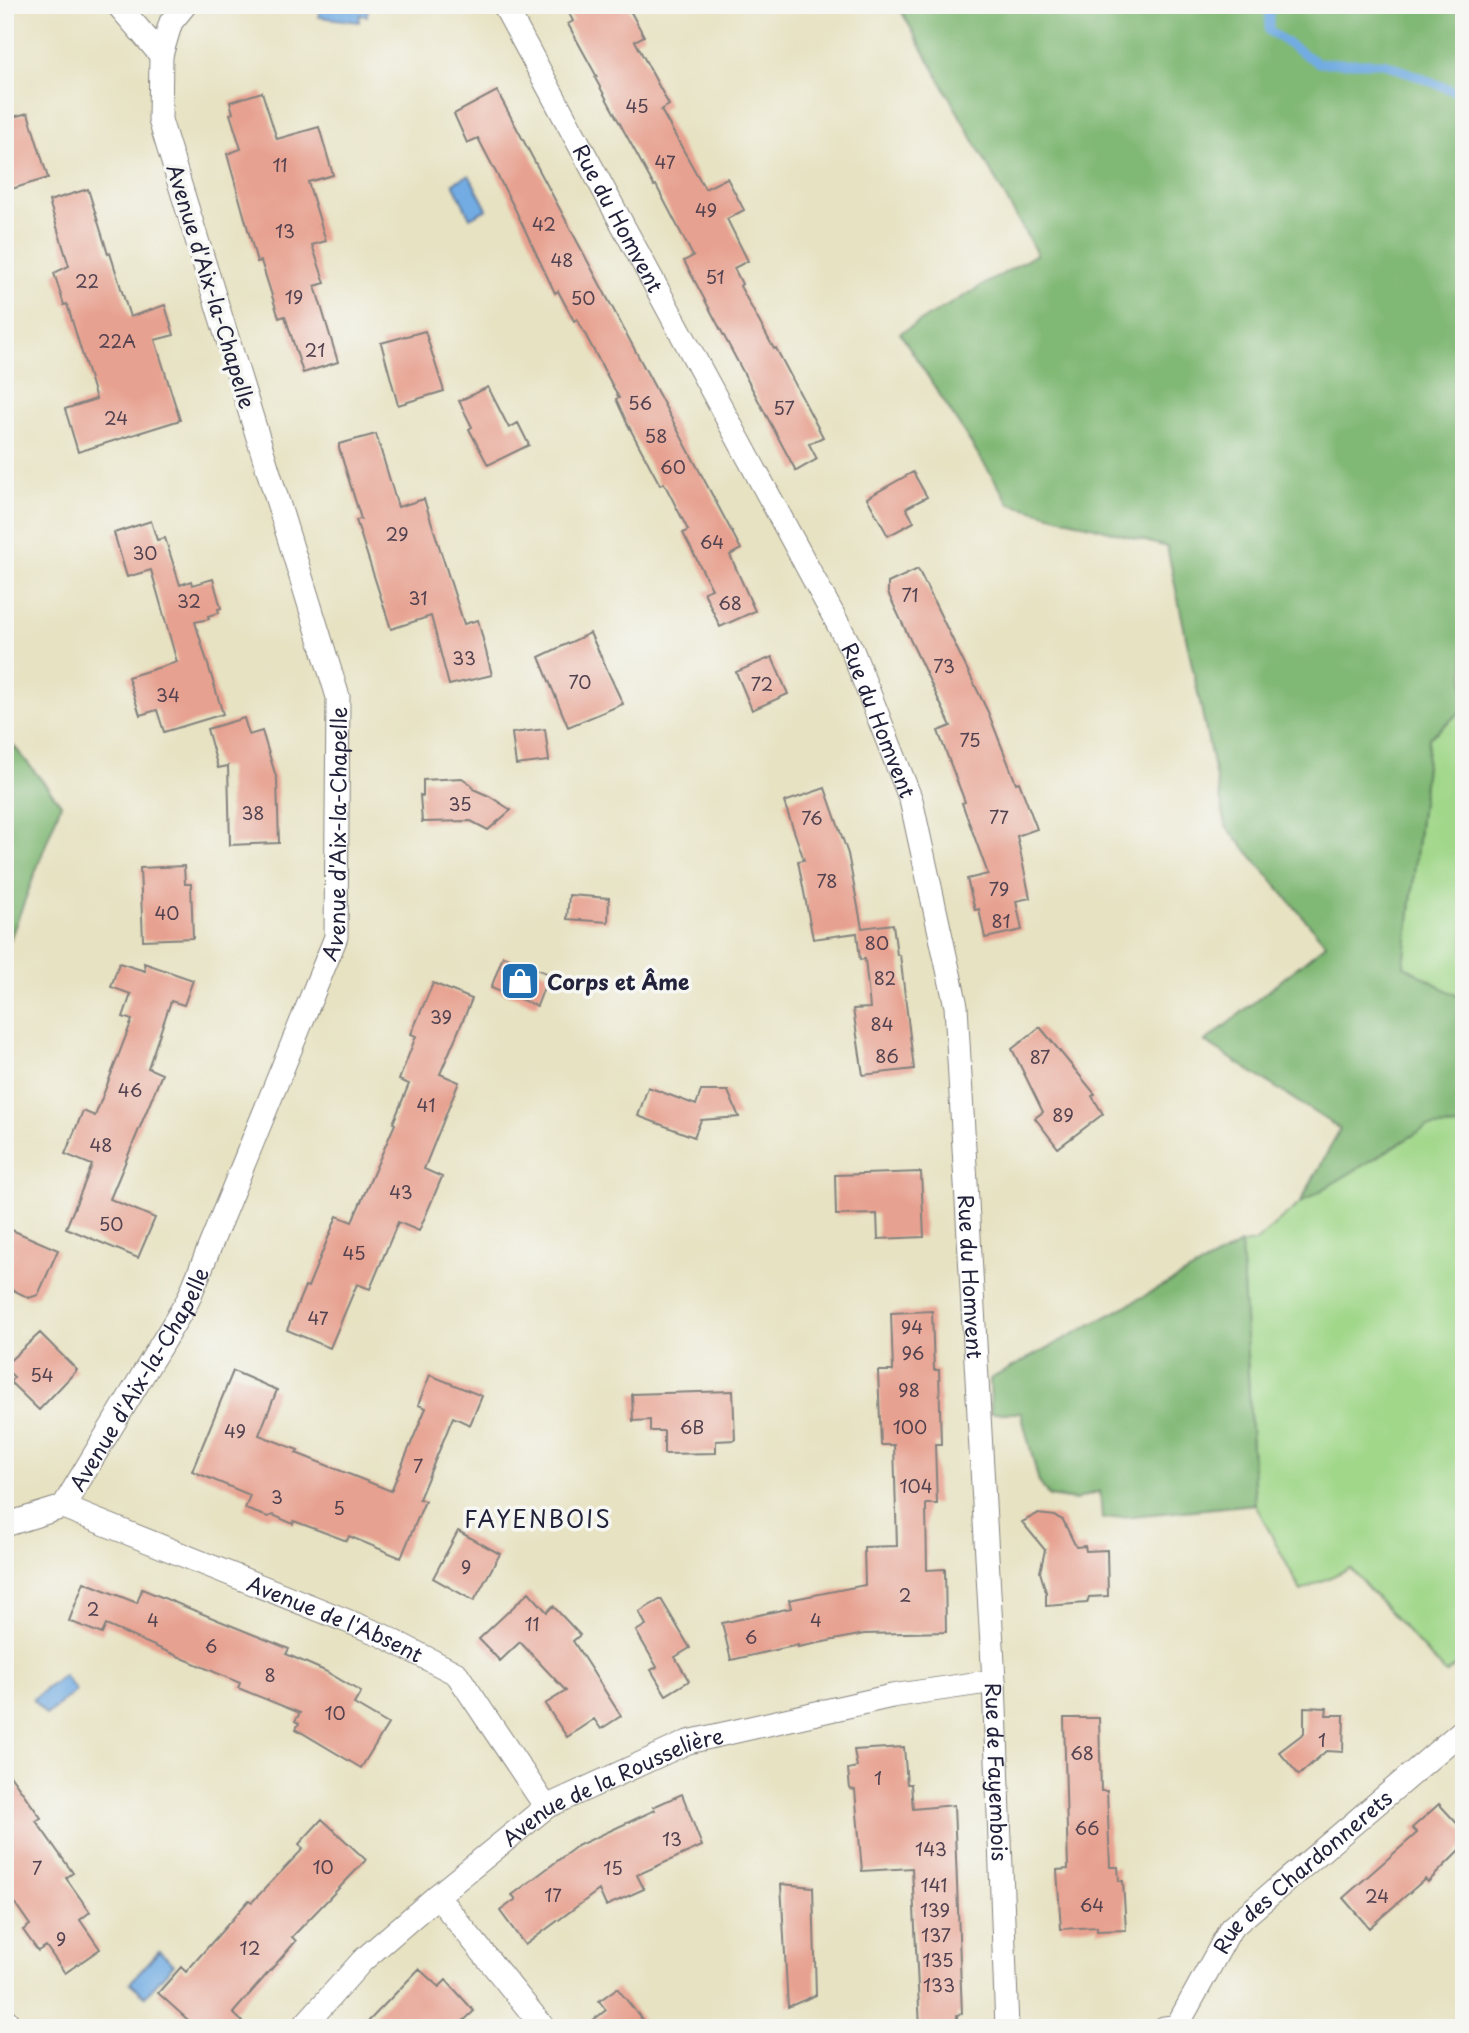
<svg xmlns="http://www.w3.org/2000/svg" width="1469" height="2033" viewBox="0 0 1469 2033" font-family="'Playpen Sans',sans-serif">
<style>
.green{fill:#a0d789;stroke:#617c62;stroke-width:2}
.forest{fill:#80b875;stroke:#516d58;stroke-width:2}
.water{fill:#72ace2;stroke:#4a678e;stroke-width:2}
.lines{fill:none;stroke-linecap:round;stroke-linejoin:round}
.stream{stroke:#72ace2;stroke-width:9}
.building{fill:#e7a190}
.street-casing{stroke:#84827e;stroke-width:25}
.street{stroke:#fff;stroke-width:23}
.labels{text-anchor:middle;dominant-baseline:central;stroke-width:7;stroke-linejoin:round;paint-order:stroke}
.number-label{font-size:18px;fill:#534250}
.street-label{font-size:21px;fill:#22223b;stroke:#f6f6f2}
.poi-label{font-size:21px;font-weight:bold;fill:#22223b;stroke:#f6f6f2;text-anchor:start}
.neighbourhood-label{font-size:23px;letter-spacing:2px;fill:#22223b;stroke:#f6f6f2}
</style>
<rect width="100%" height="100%" fill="#f6f6f2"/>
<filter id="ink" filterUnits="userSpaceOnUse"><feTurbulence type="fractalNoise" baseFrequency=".0143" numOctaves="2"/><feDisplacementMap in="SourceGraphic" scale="14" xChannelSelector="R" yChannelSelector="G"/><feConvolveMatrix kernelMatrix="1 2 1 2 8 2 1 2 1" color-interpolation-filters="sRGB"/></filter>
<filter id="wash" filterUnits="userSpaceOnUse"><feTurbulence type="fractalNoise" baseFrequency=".00686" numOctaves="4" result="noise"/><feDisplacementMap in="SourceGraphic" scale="28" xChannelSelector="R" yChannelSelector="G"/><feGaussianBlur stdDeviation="1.57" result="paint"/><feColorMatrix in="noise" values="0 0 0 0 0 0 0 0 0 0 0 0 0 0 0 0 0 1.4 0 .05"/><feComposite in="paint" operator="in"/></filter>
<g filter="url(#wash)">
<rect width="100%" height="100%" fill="#e7e2c2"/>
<!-- green -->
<path class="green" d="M1464 709V1000L1404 966 1429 738Z
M1464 1126V1658L1446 1674 1350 1568 1301 1591 1255 1504 1241 1244 1255 1242 1300 1203 1427 1127Z"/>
<!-- forest -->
<path class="forest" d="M898 5H1464V709L1429 738 1404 966 1464 1000V1126L1427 1127 1300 1203 1340 1129 1205 1042 1326 944 1226 826 1167 547 1010 504 900 333 1037 254Z
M5 735 61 804 5 953Z
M1241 1244 1255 1504 1102 1519 1100 1491 1075 1500 1049 1496 1039 1482 1021 1413H991L990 1379Z"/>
<!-- water -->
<path class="water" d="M321 5H362L368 6 367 16 360 15 359 22 319 17Z
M469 175 487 209 470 218 453 183Z
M64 1675 76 1691 46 1715 33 1699Z
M159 1951 174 1964 145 1996 130 1983Z"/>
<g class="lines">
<!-- stream -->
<path class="stream" d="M1269 5V31L1318 63H1384L1464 95"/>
</g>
<g id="blocks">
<!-- building -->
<path class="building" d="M565 5H627L644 36 635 41 669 105 661 110 705 189 727 178 744 210 727 219 748 261 734 268 742 284 740 286 774 349 776 348 823 437 809 444 817 459 796 471 684 261 693 256 656 185 654 186 595 78 597 77 568 24 573 21Z
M497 91 741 549 730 555 755 611 720 627 704 592 712 589 683 533 688 530 664 483 660 485 627 423 616 399 619 398 577 319 574 321 558 291 555 293 515 209 478 138 467 143 454 114Z
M262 92 277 139 319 127 333 175 308 182 326 241 312 245 325 283 315 286 338 362 303 373 285 316 279 318 261 261 257 262 227 154 241 149 230 114 233 113 230 102Z
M28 113 48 178 5 191V119Z
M88 189 108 254 110 253 130 317 165 305 174 335 155 340 180 420 78 452 65 409 96 399 67 304 64 305 54 273 69 266 49 201Z
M425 331 444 391 398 405 381 343Z
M488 387 509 428 518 423 529 445 488 465 469 429 472 427 459 401Z
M376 434 398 507 424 499 464 624 478 620 492 675 449 685 431 616 391 629 356 520 361 519 339 448V444Z
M913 472 927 497 906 508 914 522 888 536 867 498Z
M151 521 157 540 165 538 180 585 191 581 192 585 213 579 221 608 218 609 219 613 208 616 209 619 195 622 223 714 164 732 157 710 140 715 128 677 177 662 151 570 127 577 114 533Z
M918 569 988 712 1016 783 1019 782 1037 829 1017 836 1030 898 1016 901 1022 930 985 938 979 909 975 910 967 879 988 874 962 803 965 802 938 731 951 726 888 593V583Z
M590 633 623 704 568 727 539 657Z
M772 657 788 694 752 710 736 672Z
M244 718 249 735 262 731 277 780 279 843 230 845 228 766 218 768 207 729Z
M545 729 549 761 516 765 512 733Z
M462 778 472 785 473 789 489 796 511 810 488 830 471 821 422 822 420 795 423 796V780Z
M825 788 848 854 862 928 893 924 897 955H900L914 1069 863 1075 853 1009 870 1008 865 959 860 960 857 933 813 939 798 861 804 860 784 802Z
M184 866 185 884H191L193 938 143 940 140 868Z
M569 895 609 898 608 922 567 919Z
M503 956 549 974 537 1006 491 988Z
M119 963 145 971 144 963 193 980 184 1005 171 1001 148 1068 162 1074 110 1199 155 1218 138 1258 66 1228 92 1165 65 1154 83 1111 95 1116 132 1020 123 1017 131 994 111 987Z
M433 983 472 999 440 1074 459 1082 424 1169 442 1177 419 1231 398 1222 370 1289 357 1284 330 1348 287 1330 305 1286 308 1287 337 1216 352 1222 395 1124 393 1123 409 1084 399 1080 416 1036 411 1034Z
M1040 1027 1095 1094 1092 1096 1103 1114 1058 1148 1035 1118 1043 1112 1012 1049Z
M648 1087 696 1105 701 1091H728L739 1117 701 1120 694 1137 638 1116Z
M921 1172 924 1237 878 1239 877 1214 836 1215 835 1175Z
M5 1227 58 1250 38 1295 29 1298 5 1286Z
M932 1311 934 1370H939L941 1444H935L937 1504H926L927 1570 945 1569 946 1632 864 1634 798 1647V1645L731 1660 722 1623 791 1608 789 1600 865 1585 864 1547 897 1546 894 1445H881L878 1371H893L891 1313Z
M40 1333 77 1370 39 1410 10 1382 14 1377 5 1368V1365Z
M233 1371 277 1390 259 1435 298 1450 296 1453 391 1491 426 1408 418 1405 430 1375 482 1396 470 1425 453 1417 419 1499 425 1501 401 1558 349 1536 347 1541 294 1521 293 1524 273 1515 268 1517 245 1509 250 1495 192 1471Z
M733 1391 735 1440 716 1441V1453L664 1454V1431H650V1420L633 1421 632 1394Z
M1037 1514 1055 1516 1063 1520 1076 1547 1085 1546 1086 1551 1107 1550 1108 1596 1089 1597 1087 1603 1046 1606V1592L1040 1572 1045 1550 1022 1522Z
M458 1531 500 1554 474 1601 433 1578Z
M84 1582 137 1603 142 1589 289 1649 286 1654 325 1671 361 1692 354 1704 388 1724 361 1768 296 1729 299 1723 295 1721 300 1713 238 1688 240 1683 106 1625 102 1634 69 1621Z
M529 1592 547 1612 553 1606 580 1635 573 1641 621 1716 601 1729 594 1719 567 1737 545 1704 566 1691 520 1642 500 1661 479 1639Z
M661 1599 690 1648 675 1657 689 1681 666 1695 651 1670 657 1667 636 1631 646 1625 639 1612Z
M1304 1707 1327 1708 1326 1715H1344L1343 1752 1326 1751 1299 1775 1279 1752 1304 1733Z
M1064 1718H1099L1101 1791H1107L1110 1867H1118L1119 1881H1123L1126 1930 1097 1931V1927L1061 1929 1057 1870 1068 1869Z
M904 1747 907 1784H911L913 1809 954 1805 962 2014 957 2015V2028H920L912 1868 862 1871 855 1790 850 1789 848 1769 857 1767 854 1750Z
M5 1768 41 1818 36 1821 73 1873 66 1878 90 1912 80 1920 100 1949 65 1973 46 1946 38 1951 23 1930 30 1925 5 1889Z
M682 1794 702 1846 637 1875 644 1889 606 1906 599 1890 525 1945 500 1911 516 1899 512 1895 577 1846 655 1810 653 1807Z
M1439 1804 1464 1831V1846L1428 1882 1425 1879 1369 1928 1343 1898 1417 1833 1412 1828Z
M322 1819 366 1860 292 1937 296 1941 233 2013 249 2028H197L158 1993 181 1967 186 1972 249 1900 252 1902 303 1849 299 1844Z
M781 1884 813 1887 816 1995 788 2007Z
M419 1969 439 1987 446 1980 474 2011 456 2028H362Z
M617 1988 649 2028H583L606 2010 599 2001Z"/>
</g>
</g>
<g filter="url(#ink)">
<use href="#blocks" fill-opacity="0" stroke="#84827e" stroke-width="2"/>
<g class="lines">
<!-- street casing -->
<g class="street-casing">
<g id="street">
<path d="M118 5 161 55"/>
<path id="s1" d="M504 5 852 650 911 800 956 1006 994 1681 1007 2028"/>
<path id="s2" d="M63 1507 188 1300 336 937 338 697 160 120 161 55 171 22 185 5"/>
<path id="s3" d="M63 1507 382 1635 457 1674 546 1807"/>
<path d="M5 1525 63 1507"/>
<path d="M437 1896 544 2028"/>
<path d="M5 2019 12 2028"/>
<path id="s4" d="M302 2028 363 1960 437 1896 546 1807 688 1742 892 1696 994 1681"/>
<path id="s5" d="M1164 2028 1177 2026 1231 1928 1463 1730"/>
</g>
</g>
<!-- street -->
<use href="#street" class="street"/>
</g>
</g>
<!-- icons -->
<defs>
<g id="shop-square" transform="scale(2.0125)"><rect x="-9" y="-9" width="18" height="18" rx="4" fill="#1f6fb2" stroke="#f6f6f2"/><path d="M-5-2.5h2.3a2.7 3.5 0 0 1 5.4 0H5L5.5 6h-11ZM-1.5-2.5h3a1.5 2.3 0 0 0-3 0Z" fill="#fff"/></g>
</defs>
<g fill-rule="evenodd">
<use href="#shop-square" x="520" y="981"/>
</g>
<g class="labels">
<!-- number labels -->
<g class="number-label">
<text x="637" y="105">45</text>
<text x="665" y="161">47</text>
<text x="280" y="164">11</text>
<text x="706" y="209">49</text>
<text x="544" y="223">42</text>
<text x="285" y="230">13</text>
<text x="562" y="259">48</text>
<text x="715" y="276">51</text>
<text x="87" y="280">22</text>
<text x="294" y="296">19</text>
<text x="583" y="297">50</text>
<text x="117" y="340">22A</text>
<text x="315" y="349">21</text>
<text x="640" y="402">56</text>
<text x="784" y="407">57</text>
<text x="116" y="417">24</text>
<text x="656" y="435">58</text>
<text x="673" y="466">60</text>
<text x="397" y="533">29</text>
<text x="712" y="541">64</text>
<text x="145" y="552">30</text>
<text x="910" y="594">71</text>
<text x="418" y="597">31</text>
<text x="189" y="600">32</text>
<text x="730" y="602">68</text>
<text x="464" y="657">33</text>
<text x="944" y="665">73</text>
<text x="580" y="681">70</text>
<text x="762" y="683">72</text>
<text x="168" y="694">34</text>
<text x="970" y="739">75</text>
<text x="460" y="803">35</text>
<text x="253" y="812">38</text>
<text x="999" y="816">77</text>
<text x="812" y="817">76</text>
<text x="827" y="880">78</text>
<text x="999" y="888">79</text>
<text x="167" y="912">40</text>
<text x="1001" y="920">81</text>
<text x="877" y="942">80</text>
<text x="885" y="977">82</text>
<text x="441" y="1016">39</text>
<text x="882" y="1023">84</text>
<text x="887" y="1055">86</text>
<text x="1040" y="1056">87</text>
<text x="130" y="1089">46</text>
<text x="426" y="1104">41</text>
<text x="1063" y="1114">89</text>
<text x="101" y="1144">48</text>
<text x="401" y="1191">43</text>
<text x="111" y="1223">50</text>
<text x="354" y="1252">45</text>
<text x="318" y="1317">47</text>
<text x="912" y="1326">94</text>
<text x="913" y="1352">96</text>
<text x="42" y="1374">54</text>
<text x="909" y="1389">98</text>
<text x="692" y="1426">6B</text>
<text x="910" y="1426">100</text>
<text x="235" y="1430">49</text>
<text x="418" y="1465">7</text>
<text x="916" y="1485">104</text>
<text x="277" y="1496">3</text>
<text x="339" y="1507">5</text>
<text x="466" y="1566">9</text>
<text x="905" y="1594">2</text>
<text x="93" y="1608">2</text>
<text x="153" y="1619">4</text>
<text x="816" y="1619">4</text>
<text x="532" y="1623">11</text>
<text x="751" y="1636">6</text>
<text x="211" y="1645">6</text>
<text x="270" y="1674">8</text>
<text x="335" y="1712">10</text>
<text x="1322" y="1739">1</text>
<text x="1082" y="1752">68</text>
<text x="878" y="1777">1</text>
<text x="1087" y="1827">66</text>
<text x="672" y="1838">13</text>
<text x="931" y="1848">143</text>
<text x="323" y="1866">10</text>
<text x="37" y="1867">7</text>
<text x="613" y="1867">15</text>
<text x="934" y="1884">141</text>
<text x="553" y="1894">17</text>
<text x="1377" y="1895">24</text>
<text x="1092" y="1904">64</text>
<text x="935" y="1909">139</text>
<text x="936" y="1934">137</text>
<text x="61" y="1938">9</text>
<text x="250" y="1947">12</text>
<text x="938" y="1959">135</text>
<text x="939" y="1984">133</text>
</g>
<!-- street labels -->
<g class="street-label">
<text stroke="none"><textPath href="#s1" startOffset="242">Rue du Homvent</textPath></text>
<text transform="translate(212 286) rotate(73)">Avenue d'Aix-la-Chapelle</text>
<text stroke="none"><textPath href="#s1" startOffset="808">Rue du Homvent</textPath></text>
<text stroke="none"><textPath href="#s2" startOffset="737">Avenue d'Aix-la-Chapelle</textPath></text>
<text stroke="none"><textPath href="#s1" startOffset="1376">Rue du Homvent</textPath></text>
<text stroke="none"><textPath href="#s2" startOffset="149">Avenue d'Aix-la-Chapelle</textPath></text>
<text stroke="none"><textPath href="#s3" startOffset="294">Avenue de l'Absent</textPath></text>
<text stroke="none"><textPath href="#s1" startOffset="1872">Rue de Fayembois</textPath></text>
<text stroke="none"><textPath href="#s4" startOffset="399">Avenue de la Rousselière</textPath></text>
<text stroke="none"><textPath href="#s5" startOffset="215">Rue des Chardonnerets</textPath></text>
</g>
<!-- poi labels -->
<g class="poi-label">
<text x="547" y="981">Corps et Âme</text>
</g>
<!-- neighbourhood labels -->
<g class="neighbourhood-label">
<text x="538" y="1518">FAYENBOIS</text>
</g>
</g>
<!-- margin -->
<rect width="1469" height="2033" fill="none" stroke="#f6f6f2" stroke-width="28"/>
</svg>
